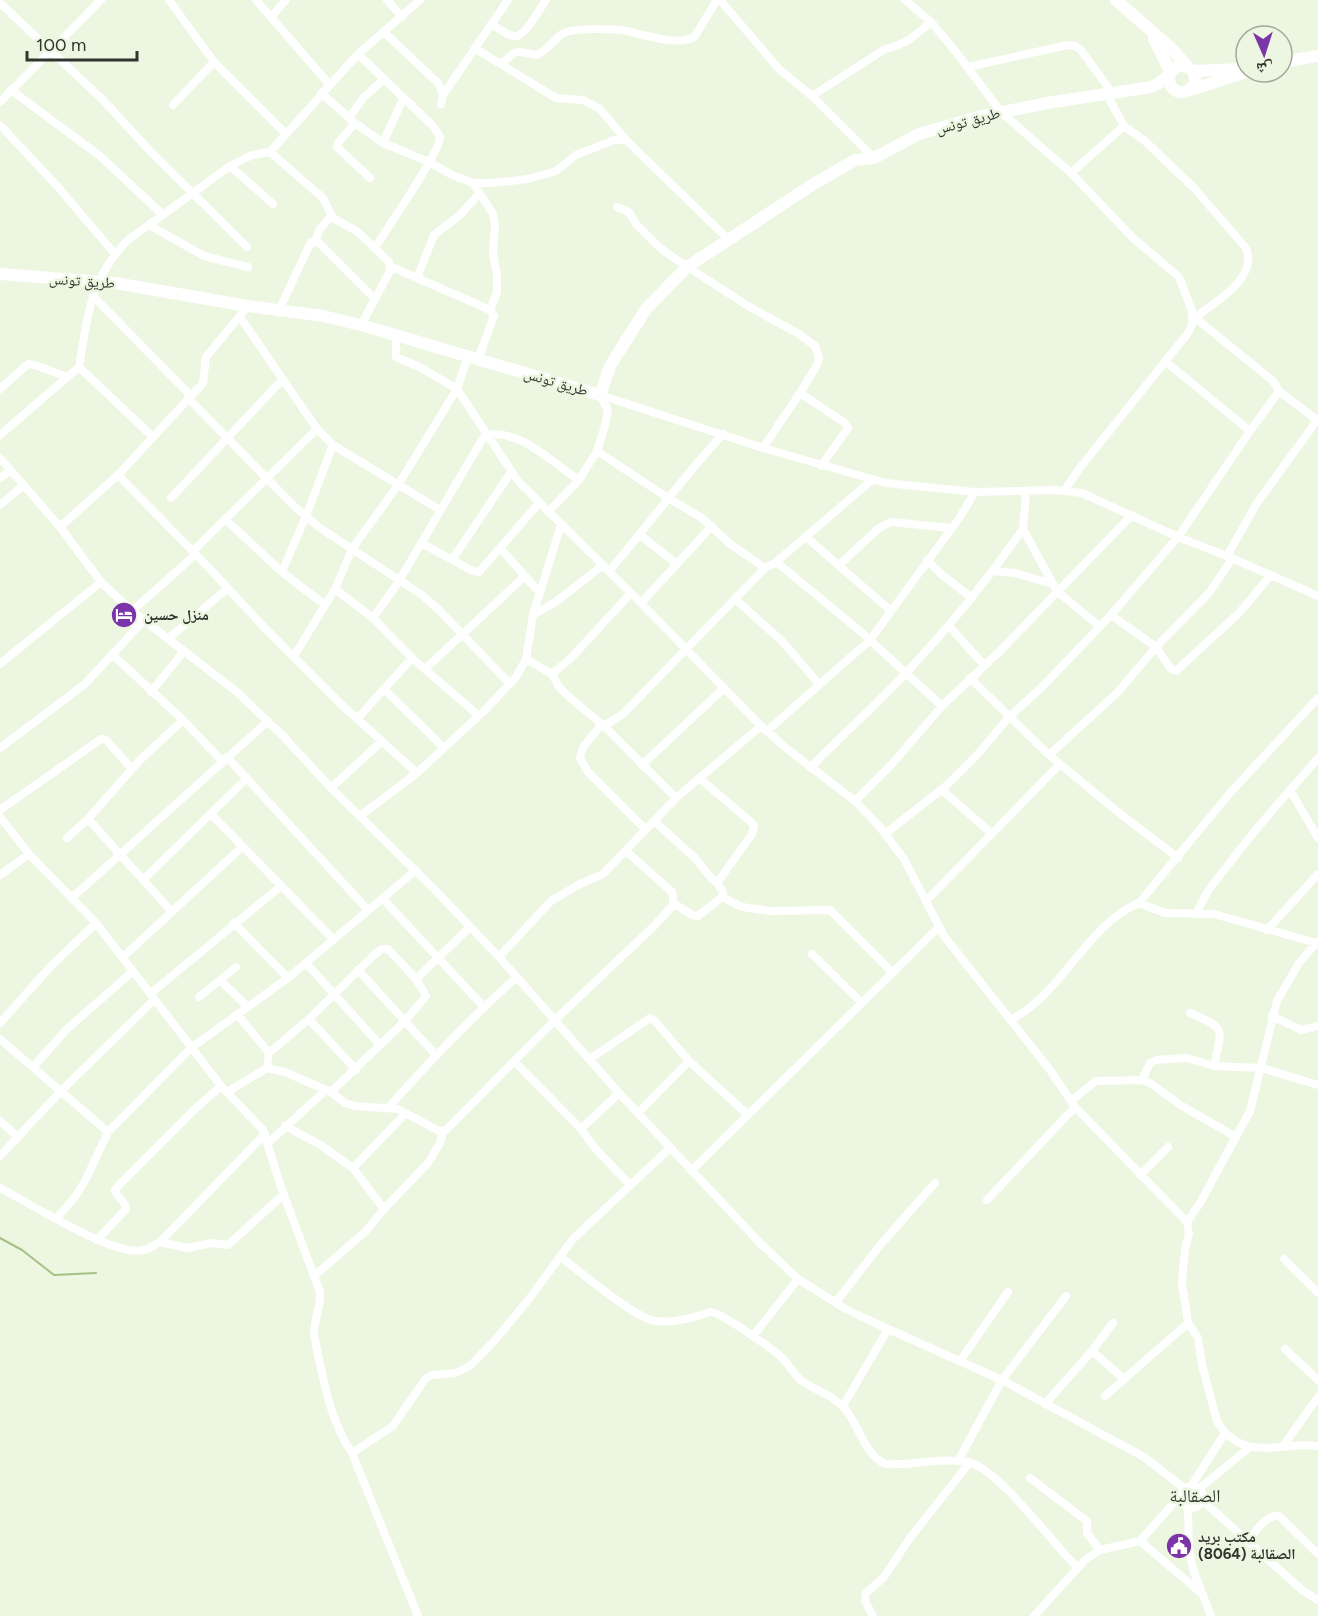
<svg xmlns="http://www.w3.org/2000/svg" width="1318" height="1616" viewBox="0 0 1318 1616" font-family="Figtree,'Noto Naskh Arabic',sans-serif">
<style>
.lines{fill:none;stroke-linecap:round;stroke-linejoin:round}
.stream{stroke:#a5c185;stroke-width:2}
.street{stroke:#fff;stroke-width:8}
.secondary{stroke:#fff;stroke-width:12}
.labels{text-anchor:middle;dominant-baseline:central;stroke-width:5;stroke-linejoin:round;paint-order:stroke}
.street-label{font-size:15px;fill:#31352d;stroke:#ecf6e1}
.poi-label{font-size:15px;font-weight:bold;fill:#31352d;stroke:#ecf6e1;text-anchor:start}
.quarter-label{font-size:18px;fill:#31352d;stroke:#ecf6e1}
</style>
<rect width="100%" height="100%" fill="#ecf6e1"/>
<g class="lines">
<!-- stream -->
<path class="stream" d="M0 1238 22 1250 54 1275 96 1273"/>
<!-- street -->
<path class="street" d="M169 0 214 62 285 133
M256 0 330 85
M387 0 402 17
M720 0 779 69 812 96 874 158
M905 0 931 22 956 52 1001 112 1071 173 1133 238 1179 277 1192 311V325L1188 333 1079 469 1064 491
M0 3 103 100 150 151 247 247
M272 16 286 0
M491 24C498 28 506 35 514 36 524 39 540 8 546 0
M384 32 439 84 443 95 441 104
M476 49 556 98 583 100 600 109 626 140
M358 54 433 126 440 137C440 153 387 228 375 248
M501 64C520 47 514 52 537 55 547 50 553 41 562 34 573 27 614 29 627 31 644 35 680 47 695 36L717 0
M968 67 1068 45 1075 46 1081 50 1112 93
M11 90 100 156 162 214
M321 93 355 123 383 143 429 162 452 175 473 183H491L528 179 556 171 576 155 614 140H626L729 240
M1106 93 1124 126 1145 141 1194 188 1246 248C1258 279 1216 301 1195 318
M443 95 508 0
M812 96 885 49C905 45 916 35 931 22
M0 102 101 0
M173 105 214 62
M349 118 364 97 384 79
M355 123 338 143 337 147 370 178
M0 125 58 187 115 254
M383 143 403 99
M270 152 323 198 333 218 358 232 389 262 390 271 361 325
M230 166 273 204
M1071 173 1124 126
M473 183 493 214 495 225 493 252 497 276V292L490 310
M617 207 629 212 636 224 659 247 674 258 748 306 799 334 815 346 819 358 817 365 800 393 845 423 848 428 821 466
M149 225 204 256 248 267
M315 241 320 229 331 216
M390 266 490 310 494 316 478 359
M417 278 434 235 460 215 479 194
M93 296 191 396
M279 310 311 242 319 243 375 299
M1193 316 1273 381 1279 391 1250 431
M240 317 317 429 333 445 440 510
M468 356 457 389 518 481 641 603 761 726 786 748 855 801 879 826 904 859 944 936 1050 1070 1075 1107 1187 1222
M79 367 153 437
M0 389 28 364 35 365 67 377
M1279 391 1317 420
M600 395 763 448 886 483 975 492 1055 490 1082 493 1178 537 1227 556 1318 596
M188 398 294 506 320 528 422 595 439 610 510 684
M0 435 79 367C88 315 89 280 128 240L230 166 252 155 270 152 358 54 420 0
M487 435C521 429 552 463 579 480
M763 448 800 393
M597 451 668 498 702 518 730 544 765 568
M0 458 60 527 101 582 132 611 237 692 283 736 331 788 434 889 499 957 619 1093 759 1242 798 1279 846 1309 866 1319 1002 1380 1144 1457 1184 1488
M118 475 210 569 262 625 344 707 417 773
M0 478 10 471
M1026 492 1023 529 1053 584 1058 592 1099 626
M171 498 282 380
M0 505 23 486
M548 512 579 480 597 451 605 426 608 410 600 395
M225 519 282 572 325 605
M60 527 118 475 203 383 206 357 248 306
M640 535 677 564 641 603
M806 537 891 611
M421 543 473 571 479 572 539 503
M501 549 540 593
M193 551 317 429
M1227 556 1257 503 1318 419
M452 560 511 472
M927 560 941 574 972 598
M775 563 872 480
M677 564 712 526
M839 565 879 528 891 522 952 528
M609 571C648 526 682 478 723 434
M993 571 1015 573 1053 584
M282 572 306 516 333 445
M335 589 373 618 399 581 486 433
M735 599 782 641 819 684
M132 611 196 554
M533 615 557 601 603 565
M1111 615 1156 647 1171 669 1176 671 1240 612 1270 576
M373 618 412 658 479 716
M949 626 984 665
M169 638 228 588
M113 655 183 720 222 761
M294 656 335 589 352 549 398 485 457 389 420 367 396 357V335
M526 659 552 674 559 687 568 696 604 726 676 798
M0 664 101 582
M425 669 525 576
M552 674 571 658 631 593
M970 678 1049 755 1118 812 1178 858
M384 689 444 748
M151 692 184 651
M357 719 412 658
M602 724 583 747 580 758 588 772 646 830
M604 726 623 714 765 568 775 563 780 565 860 631 942 706
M767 731 870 640 960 517 975 492
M0 748 85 684 145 619
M1049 755 1117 693 1156 647 1209 593 1232 559
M227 757 368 910
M642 765 724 688
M810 768C842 735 877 704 908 671 950 626 988 579 1023 529
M699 778 751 822 754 826 752 834 717 883
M331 788 382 741
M942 790 991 833
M1290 790 1318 838
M855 801 891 765 942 706 1001 650 1132 515
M0 810 101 739 106 740 132 769
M211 814 334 940
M360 816 417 773 486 709 516 677 526 659 533 615 561 525
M0 817 29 854 96 923 221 1086 263 1130 282 1190 320 1292C321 1307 314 1319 314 1334 322 1374 329 1419 352 1453L418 1616
M88 819 172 912
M654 821 695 858 711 878 717 883 723 892 722 897 698 916 692 915 673 903
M885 834 946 786 977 755 1009 717 1042 687 1111 615 1178 537 1250 431 1165 361
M67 838 88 819 140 760 183 720
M0 875 29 854
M144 879 246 779
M73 897 268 721
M722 897 742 907 770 911 830 910 893 973
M383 899 483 1006
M926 901 1060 764
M1197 914C1203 895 1216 880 1229 864 1256 827 1288 793 1318 758
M234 923 288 978
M1267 930 1318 874
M1318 941 1299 963 1277 1001 1250 1111 1200 1203 1187 1222 1189 1234 1185 1248 1182 1283 1188 1323 1198 1338 1202 1365 1217 1421 1225 1433 1237 1442 1250 1447 1267 1448 1304 1445 1318 1446
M1316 943 1214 914 1165 913 1139 903 1230 793 1318 698
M812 954 862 1003
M123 957 242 847
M499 957 551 901 578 885 603 874 676 798 761 726
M306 963 380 1045
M358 970 435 1054
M416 979 470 927
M220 980 236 967
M150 994 281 886
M199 997 220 980 248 1007
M1190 1013C1227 1029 1222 1028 1214 1066
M237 1014 269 1053 267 1068
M1272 1016 1301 1030 1318 1026
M309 1019 356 1070
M1010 1020C1062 995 1087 924 1139 903
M0 1023 49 968 96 923
M0 1039 108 1132
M269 1053 309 1019 375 954 382 949H388L416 979 426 996 405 1021 331 1092
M590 1059 650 1018 654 1020 689 1061 748 1115
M514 1061 581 1129 595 1148 630 1185
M33 1067 66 1030 133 971
M1142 1080 1150 1063 1156 1060 1187 1058 1214 1066 1261 1068 1318 1085
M227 1092 267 1068 285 1072 331 1092 345 1103 355 1106 398 1109 439 1131H445L555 1020 654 926 674 904 672 892 626 851
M1071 1101 1096 1081 1142 1080 1150 1083 1182 1106 1236 1137
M389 1107C429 1062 470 1018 516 978
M638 1113 689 1061
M0 1121 18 1137
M285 1126 319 1144 353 1168 384 1209
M581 1129 619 1093
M268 1143 326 1090
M0 1156 61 1091 154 1000
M353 1168 406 1113
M691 1171 938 928
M1140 1175 1168 1147
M0 1188C28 1202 115 1258 143 1250 149 1249 154 1245 160 1242L265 1134
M987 1200 1075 1107
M57 1218 75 1197 85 1181 108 1132 191 1048 288 978 416 870
M97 1240 126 1209C126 1201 117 1198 115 1190L117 1187 194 1110 221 1086
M160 1242 187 1248 212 1243 228 1245 284 1194
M561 1257C579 1271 636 1319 655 1321 673 1324 693 1318 710 1312 722 1313 775 1350 784 1360 791 1367 794 1375 802 1381 816 1391 834 1395 845 1409 860 1426 863 1453 885 1464 913 1466 938 1457 968 1462 997 1467 1053 1544 1077 1567
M1284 1259 1318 1293
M314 1276 365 1232 384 1209 428 1163 440 1143 443 1132
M836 1302 881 1244 935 1183
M753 1336 798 1279
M1285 1349 1318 1380
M1092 1351 1124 1379
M960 1361 1008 1292
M1105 1396 1188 1323
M1045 1404 1092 1351 1113 1323
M843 1406 888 1329
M1283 1446 1318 1397
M352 1453 393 1426 426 1378 432 1375 455 1373 470 1366 496 1339 529 1299 573 1239 670 1148
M958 1461 1002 1380 1066 1296
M1030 1478 1087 1521V1533L1100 1550
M1192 1485 1225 1433
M1181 1497a11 11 0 1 1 22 0a11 11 0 1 1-22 0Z
M1200 1488 1250 1447
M1203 1501 1302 1590 1318 1600
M1188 1508 1189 1551 1194 1572 1211 1616
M1140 1541 1201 1593
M1248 1541C1256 1531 1265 1515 1279 1516L1318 1554
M873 1616 865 1601 866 1593 884 1577 910 1538 970 1462
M1034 1616 1085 1560 1100 1550 1140 1541 1181 1495"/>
<!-- secondary -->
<path class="secondary" d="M1116 0 1172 49 1187 66
M1154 39 1171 73
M1282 62 1318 56
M1169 79a13 13 0 1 1 26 0a13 13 0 1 1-26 0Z
M1193 71 1242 69
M1190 90 1247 72
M0 274 115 283 248 306 323 316 361 325 600 395 610 366 646 309 687 267 812 185 855 160 874 158 919 134 978 117 1047 103 1151 87 1158 84 1169 75"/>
</g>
<!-- icons -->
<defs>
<g id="hotel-disc" transform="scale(1.35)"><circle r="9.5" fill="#7b35a9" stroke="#ecf6e1"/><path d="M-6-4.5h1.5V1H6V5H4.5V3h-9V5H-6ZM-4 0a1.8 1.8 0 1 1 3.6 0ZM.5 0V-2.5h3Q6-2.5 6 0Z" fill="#fff"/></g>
<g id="civic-disc" transform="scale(1.35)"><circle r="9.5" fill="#7b35a9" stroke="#ecf6e1"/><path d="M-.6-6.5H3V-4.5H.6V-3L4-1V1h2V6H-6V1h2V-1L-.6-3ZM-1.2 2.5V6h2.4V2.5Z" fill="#fff"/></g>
</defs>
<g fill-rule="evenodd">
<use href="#hotel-disc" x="124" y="615"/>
<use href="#civic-disc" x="1179" y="1546"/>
</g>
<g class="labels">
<!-- street labels -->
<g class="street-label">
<text transform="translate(968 121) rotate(-15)">طريق تونس</text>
<text transform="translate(82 281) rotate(4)">طريق تونس</text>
<text transform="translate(556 382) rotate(16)">طريق تونس</text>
</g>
<!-- poi labels -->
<g class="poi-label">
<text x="144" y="615">منزل حسين</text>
<text x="1198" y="1537">مكتب بريد<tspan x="1198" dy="17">الصقالبة (8064)</tspan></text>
</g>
<!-- quarter labels -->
<g class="quarter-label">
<text x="1195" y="1496">الصقالبة</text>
</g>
</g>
<!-- north arrow -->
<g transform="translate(1264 54) rotate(177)"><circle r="28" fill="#ecf6e1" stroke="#a1a999" stroke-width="1.5"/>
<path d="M0-4.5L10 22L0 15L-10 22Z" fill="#7b35a9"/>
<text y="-9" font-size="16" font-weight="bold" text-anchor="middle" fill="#31352d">ش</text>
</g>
<!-- scale -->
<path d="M27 51v9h110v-9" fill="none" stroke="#31352d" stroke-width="3"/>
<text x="36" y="51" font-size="18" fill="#31352d" stroke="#ecf6e1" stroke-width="4.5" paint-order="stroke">100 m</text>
</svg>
